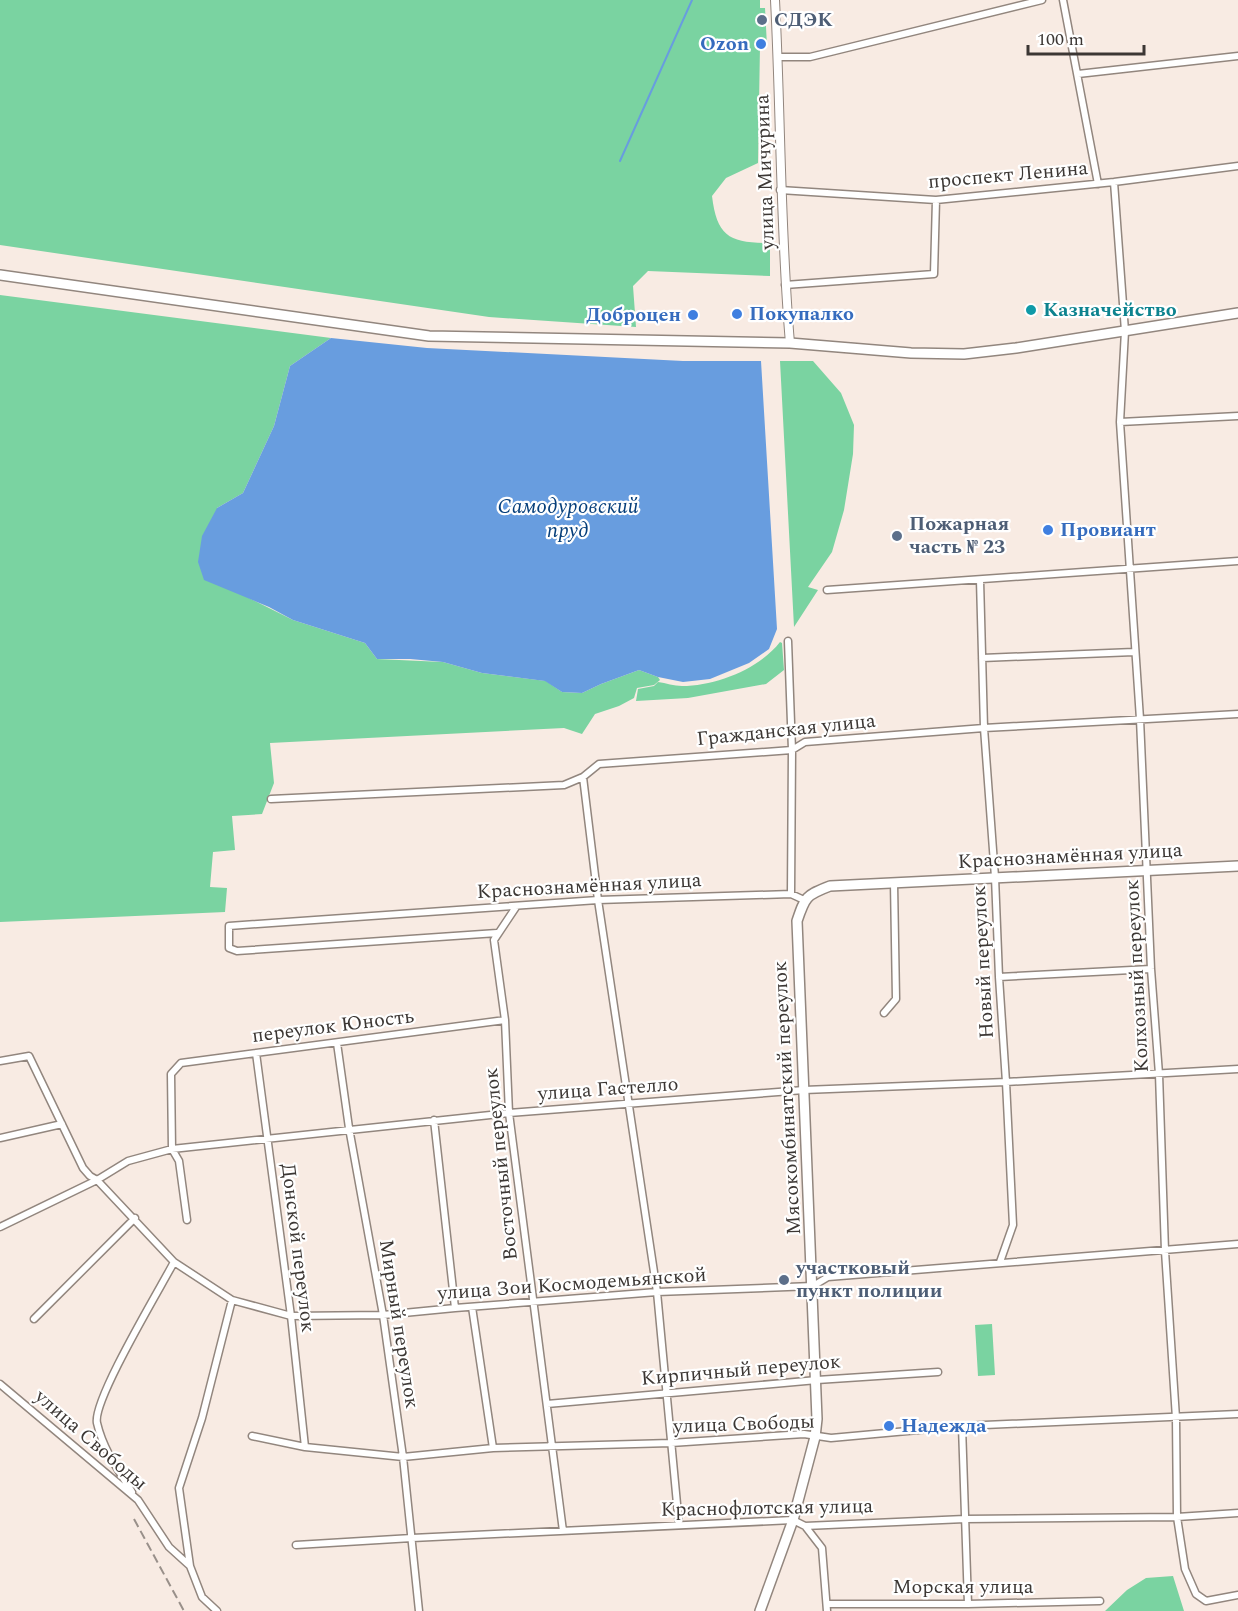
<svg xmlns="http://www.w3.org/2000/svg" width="1238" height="1611" viewBox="0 0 1238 1611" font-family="Spectral,serif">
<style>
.green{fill:#7ad3a1}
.water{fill:#689ddf}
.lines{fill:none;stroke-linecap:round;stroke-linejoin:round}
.stream{stroke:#689ddf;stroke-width:2}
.minor-casing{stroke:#92867e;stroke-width:9}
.tertiary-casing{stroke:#92867e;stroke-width:10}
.secondary-casing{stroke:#92867e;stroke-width:12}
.minor{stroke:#fff;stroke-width:6}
.tertiary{stroke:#fff;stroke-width:8}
.secondary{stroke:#fff;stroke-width:9}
.rail{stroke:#99908a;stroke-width:2;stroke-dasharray:9 4.5;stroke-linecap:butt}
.service-dot{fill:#5c6f8a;stroke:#fff;stroke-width:2}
.shop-dot{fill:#3f7fe0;stroke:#fff;stroke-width:2}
.culture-dot{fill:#0f9aa8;stroke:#fff;stroke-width:2}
.labels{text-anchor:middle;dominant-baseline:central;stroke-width:4.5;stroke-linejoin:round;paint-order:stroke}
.service-label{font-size:20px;font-weight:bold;fill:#4e5e75;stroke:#fff;text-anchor:start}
.shop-label{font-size:20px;font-weight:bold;fill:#366cbe;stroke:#fff;text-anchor:start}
.street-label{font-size:20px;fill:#3c3734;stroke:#fff}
.culture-label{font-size:20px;font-weight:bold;fill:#0d838f;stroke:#fff;text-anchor:start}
.water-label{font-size:21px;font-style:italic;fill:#053e7a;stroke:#fff}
</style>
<rect width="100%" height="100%" fill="#f8ebe3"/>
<!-- green -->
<path class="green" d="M0 0H760V8H765L767 46H760L758 163 726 178 712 196C717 237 730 243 770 243V276L648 271 633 286 636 327 489 317 0 245Z
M0 295 331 338 290 366 274 426 243 493 217 508 241 594 293 620 365 643 377 659 443 662 482 673 546 681 562 692 582 693 601 684 639 670 658 677 660 680 654 685 637 688 634 698 619 706 595 714 582 734 564 728 270 743 274 783 262 814 232 816 235 850 213 852 210 887 227 888 225 912 0 922Z
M780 361H813L841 393 854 425 853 454 844 510 832 552 808 587 818 590 794 627Z
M780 642 782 643 784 670 766 684 688 698 636 701 638 689 654 686 658 682C666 683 674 686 682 686 716 686 759 669 780 642Z
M992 1324 995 1375 978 1376 975 1325Z
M1173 1576 1184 1611H1105L1127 1590 1146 1578Z"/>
<!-- water -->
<path class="water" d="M331 338 427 348 683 361H761L777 629 769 649 749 663 710 679 683 682 658 677 639 670 601 684 582 693 562 692 545 681 482 673 443 662 410 659H377L365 643 293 620 269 607 204 580 198 562 202 536 217 508 243 493 274 426 290 366Z"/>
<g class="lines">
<!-- stream -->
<path class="stream" d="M620 161 692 0"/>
<!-- minor casing -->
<g class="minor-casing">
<path id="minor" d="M1063 0 1098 184
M778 57H810L1042 0
M1078 74 1238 56
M1114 182 1125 331 1120 422 1140 719 1151 969 1159 1074 1165 1251 1176 1418 1177 1517 1185 1569 1196 1594 1206 1601 1238 1595
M780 190 936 200 1114 182 1238 166
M785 285 934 274 936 200
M1120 422 1238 416
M980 580 984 728 995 877 999 977 1006 1082 1013 1225 1000 1262
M827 590 1238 561
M788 641 792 750 791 894
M982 658 1134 652
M583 777 598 900 657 1292 679 1525
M271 799 564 785 583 777 599 764 792 750 805 742 984 728 1238 714
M516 907 494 940 505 1020 509 1113 563 1531
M497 933 237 951 229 948V926L598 900 791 894 804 900
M999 977 1151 969
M884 1013 896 999 894 883
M337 1043 349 1128 383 1315 403 1457 419 1611
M256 1053 291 1316 305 1447
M0 1061 29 1056 83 1168 90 1176 97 1180 174 1262 232 1300 291 1316 383 1315 455 1308 657 1292 813 1286 828 1277 1238 1244
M434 1120 455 1308
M0 1138 62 1124
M187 1220 179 1161 172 1149 171 1074 181 1063 505 1020
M0 1227 97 1180 128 1161 172 1149 509 1113 804 1090 1006 1082 1238 1069
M472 1307 493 1448
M34 1319 135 1218
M0 1384 138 1500 169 1547 190 1566 202 1597 217 1611
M547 1404 817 1380 938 1372
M962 1426 968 1604
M252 1436 305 1447 403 1457 493 1448 671 1443 804 1434 831 1438 962 1426 1238 1414
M132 1492C118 1470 103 1449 97 1423 92 1401 161 1287 174 1262
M805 1526 822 1548 827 1611
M296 1545 412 1538 793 1520 805 1526 965 1519 1177 1517 1238 1513
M190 1566 179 1488 202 1418 232 1300
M827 1604H968L1100 1601"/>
</g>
<!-- tertiary casing -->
<g class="tertiary-casing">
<path id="tertiary" d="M775 0C781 114 780 229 790 343"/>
</g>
<!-- secondary casing -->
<g class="secondary-casing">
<path id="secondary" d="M0 275 429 336 790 343 911 353 964 354 1016 348 1238 313
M760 1611 793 1520 815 1437 817 1419 797 921C805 897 806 895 830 886L1238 866"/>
</g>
<!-- minor -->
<use href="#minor" class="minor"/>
<!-- tertiary -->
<use href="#tertiary" class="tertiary"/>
<!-- secondary -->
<use href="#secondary" class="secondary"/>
<!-- rail -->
<path class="rail" d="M134 1519 184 1611"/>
</g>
<!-- markers -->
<g class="service-dot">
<circle cx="762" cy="20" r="6"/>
<circle cx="897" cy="536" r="6"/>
<circle cx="784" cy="1280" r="6"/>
</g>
<g class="shop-dot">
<circle cx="761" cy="44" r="6"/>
<circle cx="737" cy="314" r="6"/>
<circle cx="693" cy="315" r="6"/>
<circle cx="1048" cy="530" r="6"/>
<circle cx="889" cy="1426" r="6"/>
</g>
<circle class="culture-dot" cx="1031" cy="310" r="6"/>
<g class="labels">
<!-- service labels -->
<g class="service-label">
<text x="774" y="20">СДЭК</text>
<text x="909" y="524">Пожарная<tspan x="909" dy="23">часть № 23</tspan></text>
<text x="796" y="1268">участковый<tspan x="796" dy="23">пункт полиции</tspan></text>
</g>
<!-- shop labels -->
<g class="shop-label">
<text x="749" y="44" text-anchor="end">Ozon</text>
<text x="749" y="314">Покупалко</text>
<text x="681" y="315" text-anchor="end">Доброцен</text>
<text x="1060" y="530">Провиант</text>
<text x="901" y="1426">Надежда</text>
</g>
<!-- street labels -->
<g class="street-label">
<text transform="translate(765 172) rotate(-92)">улица Мичурина</text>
<text transform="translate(1008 175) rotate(-5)">проспект Ленина</text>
<text transform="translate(786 730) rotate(-6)">Гражданская улица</text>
<text transform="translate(1070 856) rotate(-3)">Краснознамённая улица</text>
<text transform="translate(589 886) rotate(-3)">Краснознамённая улица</text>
<text transform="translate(983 962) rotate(-93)">Новый переулок</text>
<text transform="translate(1137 976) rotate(-93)">Колхозный переулок</text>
<text transform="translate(333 1026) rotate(-7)">переулок Юность</text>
<text transform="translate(608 1089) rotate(-4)">улица Гастелло</text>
<text transform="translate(787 1098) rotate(-93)">Мясокомбинатский переулок</text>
<text transform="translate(501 1164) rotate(-96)">Восточный переулок</text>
<text transform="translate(298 1248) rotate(83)">Донской переулок</text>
<text transform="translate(572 1284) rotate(-4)">улица Зои Космодемьянской</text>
<text transform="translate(399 1324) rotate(81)">Мирный переулок</text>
<text transform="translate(741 1370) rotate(-5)">Кирпичный переулок</text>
<text transform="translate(744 1424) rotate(-2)">улица Свободы</text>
<text transform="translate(91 1440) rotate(41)">улица Свободы</text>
<text transform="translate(767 1508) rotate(-1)">Краснофлотская улица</text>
<text x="963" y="1587">Морская улица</text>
</g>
<!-- culture labels -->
<g class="culture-label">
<text x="1043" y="310">Казначейство</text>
</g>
<!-- water labels -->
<g class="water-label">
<text x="568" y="507">Самодуровский<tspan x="568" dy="24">пруд</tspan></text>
</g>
</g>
<!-- scale -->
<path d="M1028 45v9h116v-9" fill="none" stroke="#3c3734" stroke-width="3"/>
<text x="1037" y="45" font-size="18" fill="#3c3734" stroke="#ffffff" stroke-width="4.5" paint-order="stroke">100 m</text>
</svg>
